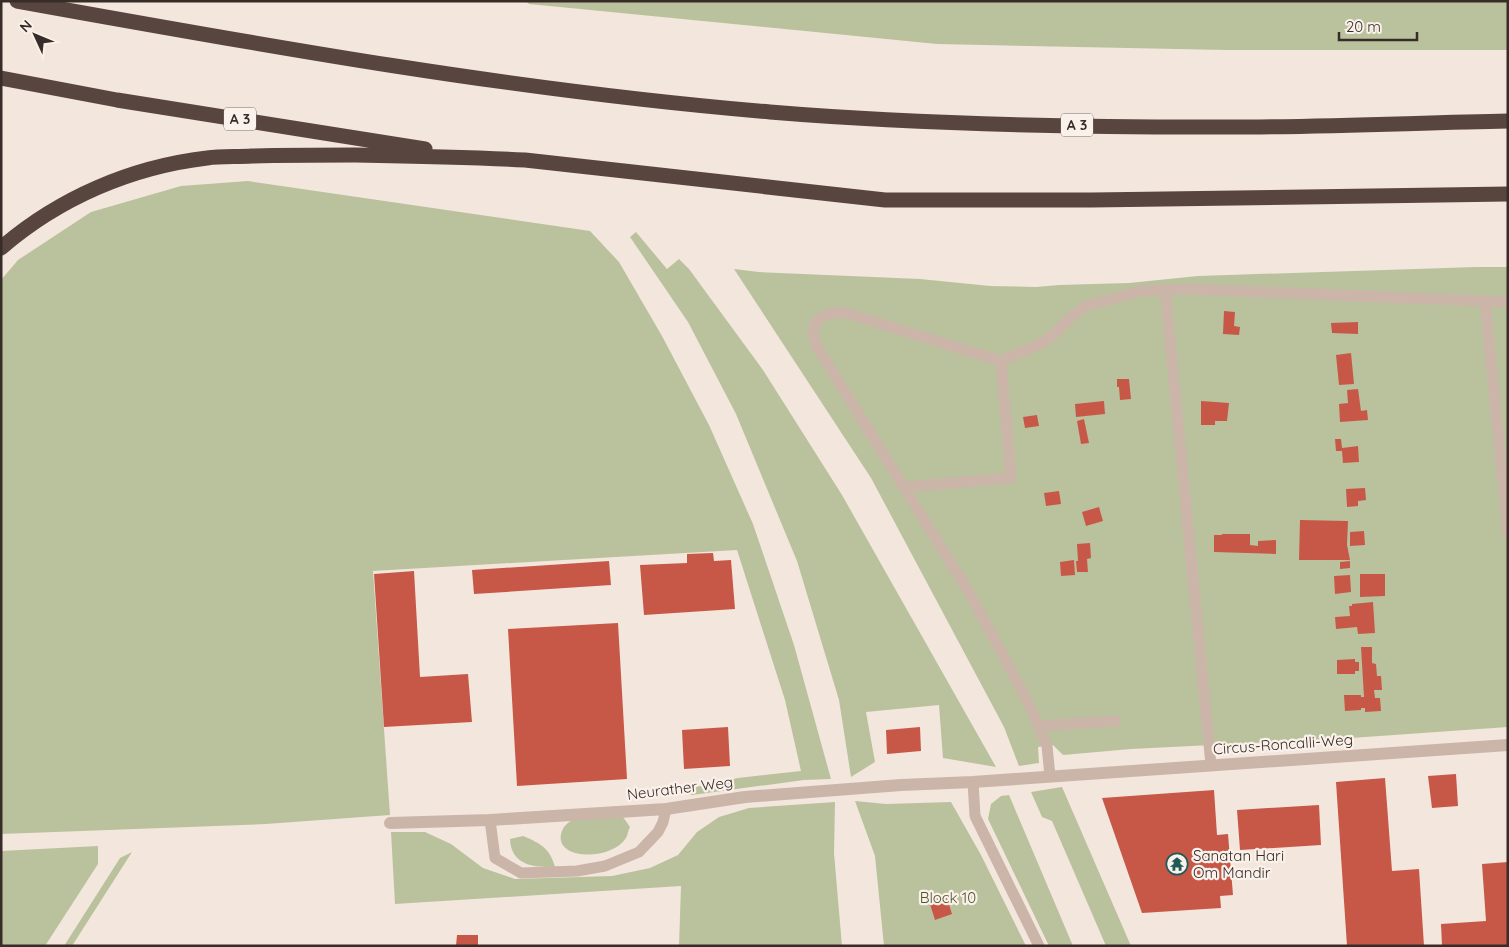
<svg xmlns="http://www.w3.org/2000/svg" width="1509" height="947" viewBox="0 0 1509 947" font-family="Quicksand,sans-serif">
<style>
.green{fill:#bac29d}
.building{fill:#c75847}
.lines{fill:none;stroke-linecap:round;stroke-linejoin:round}
.lane{stroke:#cbb5a9;stroke-width:11}
.street{stroke:#cbb5a9;stroke-width:12}
.highway{stroke:#594540;stroke-width:15}
.labels{text-anchor:middle;dominant-baseline:central;stroke-width:4.5;stroke-linejoin:round;paint-order:stroke}
.shield{fill:#faf1ea;stroke:#726763;stroke-width:1}
.shield-label{font-size:14px;font-weight:bold;fill:#382c29}
.street-label{font-size:15px;fill:#382c29;stroke:#faf1ea}
.poi-label{font-size:15px;fill:#382c29;stroke:#faf1ea;text-anchor:start}
.park-label{font-size:15px;fill:#4c572c;stroke:#faf1ea}
</style>
<rect width="100%" height="100%" fill="#f3e6dd"/>
<!-- green -->
<path class="green" d="M526 1H1508V50H1226L937 44 529 4Z
M248 181 590 231 619 262 662 336 709 425 753 524 794 645 831 779 804 780 692 795 681 790 738 778 801 771 785 700 737 550 373 571 390 815 266 824 1 834V280L18 260 91 212 181 186Z
M636 232 667 269 679 259 689 269 763 370 842 495 996 767 943 758 939 705 866 712 875 762 851 777 839 700 797 561 736 414 688 322 630 237Z
M1476 267H1508V727L1351 738 1131 749 1063 755 1053 745 1038 747 1039 763 1019 766 1004 727 871 478 734 269 759 272 920 279 990 286 1036 287 1059 285 1129 283 1198 276Z
M1062 787 1131 946H1106L1052 821 1042 817 1031 792Z
M1009 795 1073 946H1049L988 819 991 804 1001 796Z
M855 801 886 804 951 802 981 855 1026 946H884L875 856Z
M835 802 834 853 842 946H679L681 886 395 904 391 832H425L451 844 483 868 515 879 612 876 650 868 678 855 697 832 719 817 749 808Z
M623 817 630 827C628 830 628 835 626 838 611 862 551 860 562 831 564 826 568 822 573 820 581 817 613 817 623 817Z
M523 836C540 843 550 848 555 867 534 868 511 865 510 839Z
M98 846V864L45 946H1V851Z
M132 852 72 946H64L120 858Z"/>
<!-- building -->
<path class="building" d="M1224 311 1235 312 1234 326 1240 327 1239 335 1223 334Z
M1358 322V334L1332 333 1331 323Z
M1351 353 1354 384 1339 385 1336 355Z
M1117 379H1129L1131 399 1120 400 1119 387H1117Z
M1358 389 1361 411 1367 410 1368 420 1340 422 1339 404 1348 403 1347 390Z
M1104 401 1105 414 1076 417 1075 404Z
M1201 401 1229 403 1227 421H1215V425H1201Z
M1037 415 1039 426 1025 428 1023 417Z
M1084 419 1089 443 1081 444 1077 421Z
M1335 439H1341L1342 448 1358 446 1359 462 1343 463 1342 451H1336Z
M1365 488 1366 500 1358 501V506L1347 507 1346 489Z
M1059 491 1061 504 1046 506 1044 493Z
M1099 507 1103 521 1086 526 1082 512Z
M1300 520 1348 521 1347 545 1350 560H1299Z
M1364 531 1365 545 1350 546V532Z
M1222 534H1250V545L1258 546V541L1276 540V554L1214 552V535H1222Z
M1090 543 1091 558 1087 559 1088 572H1077L1076 561H1078L1077 544Z
M713 553 714 561 731 560 735 609 644 615 640 565 687 563V554Z
M1074 560 1075 575 1061 576 1060 562Z
M609 561 611 585 474 594 472 570Z
M1350 561V568L1340 569V562Z
M414 571 420 677 468 674 472 722 384 727 374 574Z
M1360 574H1385V596L1360 597Z
M1350 575 1351 592 1335 594 1334 576Z
M1373 602 1375 633 1358 634 1357 627 1336 629 1335 617 1350 616 1349 606H1352V604Z
M618 623 627 779 517 786 508 629Z
M1361 647H1372V663L1376 664 1377 676H1381L1382 690H1374L1375 698H1380L1381 711 1365 712V708H1361V710L1345 711 1344 695H1361V697H1364Z
M1355 659V662H1359V671H1355V674H1337V660Z
M728 727 730 766 684 769 682 730Z
M920 727 921 751 887 754 886 730Z
M1456 774 1458 806 1432 808 1428 776Z
M1385 778 1392 871 1419 869 1424 946H1347L1336 782Z
M1214 790 1217 835 1228 834 1233 895 1220 896 1221 908 1142 913 1102 798Z
M1319 805 1321 845 1240 850 1237 810Z
M1508 862V946H1442L1441 924 1486 921 1482 864Z
M946 895 952 914 935 920 929 901Z
M457 935H478V946H456Z"/>
<g class="lines">
<!-- lane -->
<path class="lane" d="M1165 289 1211 765
M1485 301 1508 533
M905 487 1011 478 1001 361
M1038 726 1116 721
M1050 776 1047 746 1028 702 970 594 816 345C807 320 823 311 846 313L1001 361 1040 344 1052 336 1073 315 1086 306 1141 291 1187 289 1508 302
M973 782 975 816 1039 946
M490 820 495 858 521 873 577 871 605 866 639 852 658 832 663 822 666 809"/>
<!-- street -->
<path class="street" d="M390 823 490 820 666 809 745 797 901 785 973 782 1508 745"/>
<!-- highway -->
<path class="highway" d="M17 1C266 46 517 91 770 112 915 124 1061 127 1206 127 1307 128 1407 123 1508 121
M1 78 117 100 425 149
M1 248C59 198 131 167 207 158 221 156 237 157 252 156 286 155 320 155 355 155 412 156 468 157 525 160L885 200H1092L1508 194"/>
</g>
<!-- icons -->
<defs>
<g id="temple-ring" transform="scale(1.125)"><circle r="9.5" fill="#faf1ea" stroke="#1e5a58" stroke-width="1.5"/><path d="M0-6L5-2H3V0L6.5 2.5H4V6H1.5V3h-3V6H-4V2.5H-6.5L-3 0V-2H-5Z" fill="#1e5a58"/></g>
</defs>
<g fill-rule="evenodd">
<use href="#temple-ring" x="1177" y="864"/>
</g>
<g class="labels">
<!-- shield labels -->
<g class="shield">
<rect x="224" y="107.5" width="32" height="23" rx="4"/>
<rect x="1061" y="113.5" width="32" height="23" rx="4"/>
</g>
<g class="shield-label">
<text x="240" y="119">A 3</text>
<text x="1077" y="125">A 3</text>
</g>
<!-- street labels -->
<g class="street-label">
<text transform="translate(1283 744) rotate(-4)">Circus-Roncalli-Weg</text>
<text transform="translate(680 788) rotate(-7)">Neurather Weg</text>
</g>
<!-- poi labels -->
<g class="poi-label">
<text x="1193" y="855">Sanatan Hari<tspan x="1193" dy="17">Om Mandir</tspan></text>
</g>
<!-- park labels -->
<g class="park-label">
<text x="948" y="897">Block 10</text>
</g>
</g>
<!-- border -->
<rect width="1509" height="947" fill="none" stroke="#382c29" stroke-width="5"/>
<!-- north arrow -->
<g transform="translate(35 35) rotate(314)" stroke="#faf1ea" stroke-width="4" paint-order="stroke">
<path d="M0-4L9 19L0 12L-9 19Z" fill="#382c29"/>
<text y="-8" font-size="14" font-weight="bold" text-anchor="middle" fill="#382c29">N</text>
</g>
<!-- scale -->
<path d="M1339 32v8h78v-8" fill="none" stroke="#382c29" stroke-width="2.5"/>
<text x="1346" y="32" font-size="15" fill="#382c29" stroke="#faf1ea" stroke-width="4" paint-order="stroke">20 m</text>
</svg>
